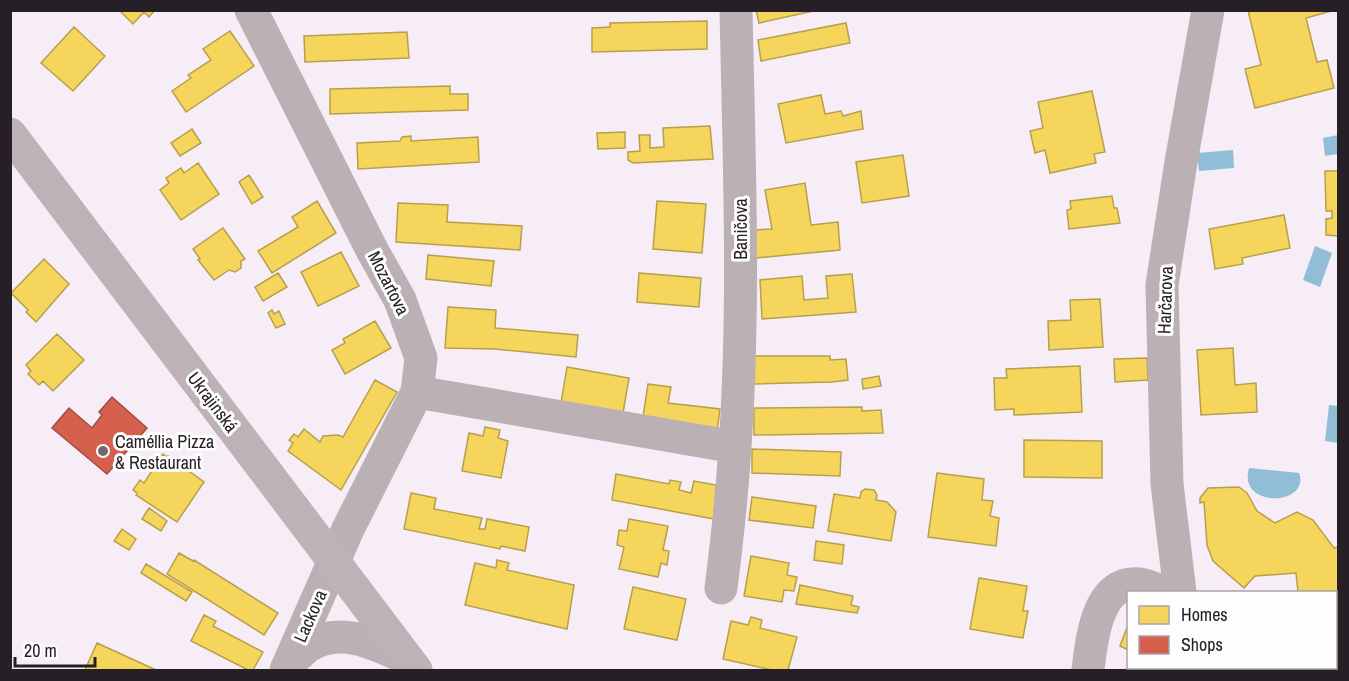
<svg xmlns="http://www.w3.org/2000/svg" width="1349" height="681" viewBox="0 0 1349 681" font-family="'Archivo Narrow',sans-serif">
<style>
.water{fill:#92bdd6}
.homes{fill:#f6d55c;stroke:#b89f4c;stroke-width:1.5}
.shops{fill:#d6604d;stroke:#a14d41;stroke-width:1.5}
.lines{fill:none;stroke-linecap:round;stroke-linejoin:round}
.minor{stroke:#bbb1b4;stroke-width:33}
.major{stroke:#bfb2b7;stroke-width:33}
.poi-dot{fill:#6f686f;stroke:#fdfdfd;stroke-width:2}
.labels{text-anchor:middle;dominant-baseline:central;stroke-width:6;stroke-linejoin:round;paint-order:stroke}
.street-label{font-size:18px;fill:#262026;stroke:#fdfdfd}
.poi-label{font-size:18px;fill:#262026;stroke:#fdfdfd;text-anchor:start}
</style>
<rect width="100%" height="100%" fill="#f7edf7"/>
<!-- water -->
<path class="water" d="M1338 135V154L1325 156 1323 138Z
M1233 150 1234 168 1199 171 1197 153Z
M1315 246 1332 253 1320 287 1303 280Z
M1329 405 1338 406V443L1325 441Z
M1249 468 1299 473C1311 506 1237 509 1249 468Z"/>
<!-- homes -->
<path class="homes" d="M119 10H155L149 17 144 12 133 24Z
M756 10H818L759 23Z
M1248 10H1335L1306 18 1317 62 1327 60 1334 88 1255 108 1245 69 1261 65Z
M707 21V49L592 52V28L610 27V23Z
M846 23 850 43 761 61 758 40Z
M74 27 105 56 73 91 41 63Z
M230 31 254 66 186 112 172 91 191 78 188 75 211 60 203 49Z
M407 32 409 58 305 62 304 36Z
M450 86V94H468V110L330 114V89Z
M1092 91 1105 152 1094 154 1096 163 1050 173 1045 150 1035 153 1030 131 1043 128 1038 102Z
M821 95 825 114 841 111 843 116 861 111 863 129 786 143 778 104Z
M710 126 713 159 633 163 628 160V152L640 151 639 135H650V148L664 147 663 128Z
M192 129 201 143 180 156 171 143Z
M625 132V148L598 149 597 133Z
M411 136V141L478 137 479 162 358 169 357 143 400 141 402 137Z
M903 155 909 196 862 203 856 162Z
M198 163 219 194 181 220 160 190 169 183 166 178 181 168 184 173Z
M1325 171H1338V236L1326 235V219L1332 218V211H1326Z
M249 175 263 197 252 204 239 182Z
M805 183 811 225 838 222 840 250 756 258 753 230 772 229 765 190Z
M1112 196 1114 208H1117L1120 223 1069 229 1067 210 1071 209 1070 201Z
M317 201 336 233 272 273 258 251 298 227 292 217Z
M657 201 706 204 702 253 653 249Z
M398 203 448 205 447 222 522 226 520 250 396 242Z
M1284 215 1290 248 1242 258 1243 264 1215 269 1209 229Z
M223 228 245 259 241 261V268L235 272 229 270 214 280 198 260 200 259 193 249Z
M341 252 359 286 318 306 301 272Z
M428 255 494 261 491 286 426 279Z
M44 259 69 284 36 322 26 312 28 310 11 293Z
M278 273 287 287 263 301 255 287Z
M639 273 701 278 699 307 637 302Z
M852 274 856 312 762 319 760 280 802 276 804 300 828 298 826 276Z
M1100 299 1103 347 1049 350 1048 321 1071 320 1070 300Z
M448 307 496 310 495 328 578 335 576 357 494 349 445 348Z
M272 310 274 314 279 311 285 324 276 328 268 313Z
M375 321 391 348 345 374 332 350 345 343 343 339Z
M57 334 84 360 53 391 43 381 39 385 28 374 31 371 26 365Z
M1233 348 1235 385 1256 383 1257 412 1201 415 1197 350Z
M754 356H830V360L846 359 848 380 832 382 754 384Z
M1147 358 1148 380 1115 382 1114 359Z
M1080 366 1082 412 1014 415V409L995 410 994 378H1007L1006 369Z
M567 367 629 378 623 413 561 403Z
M879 376 881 386 863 389 862 379Z
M375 380 397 392 341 490 288 451 293 443 289 440 294 434 298 437 304 429 320 442 323 436 338 435 343 437Z
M648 384 671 387 668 403 720 409 717 432 642 423Z
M862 407V411L881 410 883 433 754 435V408Z
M485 427 500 430 498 438 508 441 501 478 462 471 469 433 483 436Z
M1024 440 1102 441V478L1024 477Z
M752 449 841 452 840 476 752 473Z
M163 454 168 458V456L204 482 177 522 136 495 137 493 133 490 140 480 144 483Z
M937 473 984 479 982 500 993 501 990 516 999 518 996 546 928 537Z
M616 474 669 484 670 480 681 482 679 490 691 493 694 481 716 485 714 519 612 500Z
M1239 487 1247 493 1257 511 1275 523 1297 512 1313 520 1334 548 1338 547V596H1336V592H1298L1296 573 1255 576 1244 588 1213 561 1207 545 1204 502 1200 503V498L1208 488Z
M865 489 874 490 877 495 876 500 887 502 896 512 891 541 828 531 834 494 860 498 861 492Z
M411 493 436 498 434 509 482 518 479 529H485L487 519 529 527 525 551 501 546 500 549 404 529Z
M752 497 816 506 813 528 749 520Z
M149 508 167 521 161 531 142 519Z
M629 519 668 526 663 550 669 551 667 565 661 563 658 577 619 569 624 547 617 545 619 530 627 531Z
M122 529 136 539 129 550 114 541Z
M816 541 844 545 842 564 814 560Z
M179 553 193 561 194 560 278 613 264 635 167 574Z
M751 556 789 563 787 575 797 577 794 591 784 590 782 602 744 596Z
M497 560 509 563 507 570 574 585 567 629 465 605 475 563 496 568Z
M146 564 192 592 186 601 141 573Z
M979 578 1027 586 1023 611H1028L1023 638 970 629Z
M800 585 853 596 851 605 859 607 857 613 796 604Z
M633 587 686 599 677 640 624 629Z
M204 615 216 621 213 626 263 652 253 670H248L191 641Z
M751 617 762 620 760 628 797 637 788 670H772L723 659 731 621 748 625Z
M1128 625V650L1120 646Z
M97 643 156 670H85Z
M1259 668H1275L1281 670H1258Z"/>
<!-- shops -->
<path class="shops" d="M112 397 147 428 107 474 52 428 69 408 92 428 102 415 99 412Z"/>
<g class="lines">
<!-- minor -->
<path class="minor" d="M251 10 372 250 400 300 421 358 417 392 348 529 286 670
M417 392 735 447
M721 588C727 541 732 494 735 447 745 302 739 156 736 10
M1180 592 1167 484 1162 285 1181 162 1208 10
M289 663C295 658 301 652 307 647 339 625 376 644 406 658
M1321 668 1327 670
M1088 670C1091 642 1097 579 1139 584 1147 585 1157 590 1165 592"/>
<!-- major -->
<path class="major" d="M10 134 416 670"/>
</g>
<!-- markers -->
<circle class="poi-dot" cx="103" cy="451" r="6"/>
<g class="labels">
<!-- street labels -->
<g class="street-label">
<text transform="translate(740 229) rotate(-90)">Baničova</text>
<text transform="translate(389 283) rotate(63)">Mozartova</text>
<text transform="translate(1165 300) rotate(-88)">Harčarova</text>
<text transform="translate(213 402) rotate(53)">Ukrajinská</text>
<text transform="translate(310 616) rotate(-66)">Lackova</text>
</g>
<!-- poi labels -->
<g class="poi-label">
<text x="115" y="441">Caméllia Pizza<tspan x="115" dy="21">&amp; Restaurant</tspan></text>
</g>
</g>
<!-- border -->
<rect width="1349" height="681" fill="none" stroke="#262026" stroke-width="24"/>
<!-- legend -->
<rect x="1127" y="591" width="210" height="78" fill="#fdfdfd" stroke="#a7a5a7" stroke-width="1.5"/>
<rect x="1139" y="606" width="30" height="18" fill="#f6d55c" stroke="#a7a5a7" stroke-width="1.5"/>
<text x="1181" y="621" font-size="18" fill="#262026">Homes</text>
<rect x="1139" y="636" width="30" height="18" fill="#d6604d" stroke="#a7a5a7" stroke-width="1.5"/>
<text x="1181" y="651" font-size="18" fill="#262026">Shops</text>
<!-- scale -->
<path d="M15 657v9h80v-9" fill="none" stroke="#262026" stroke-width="3"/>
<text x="24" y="657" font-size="18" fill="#262026" stroke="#fdfdfd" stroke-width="4.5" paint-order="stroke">20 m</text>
</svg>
